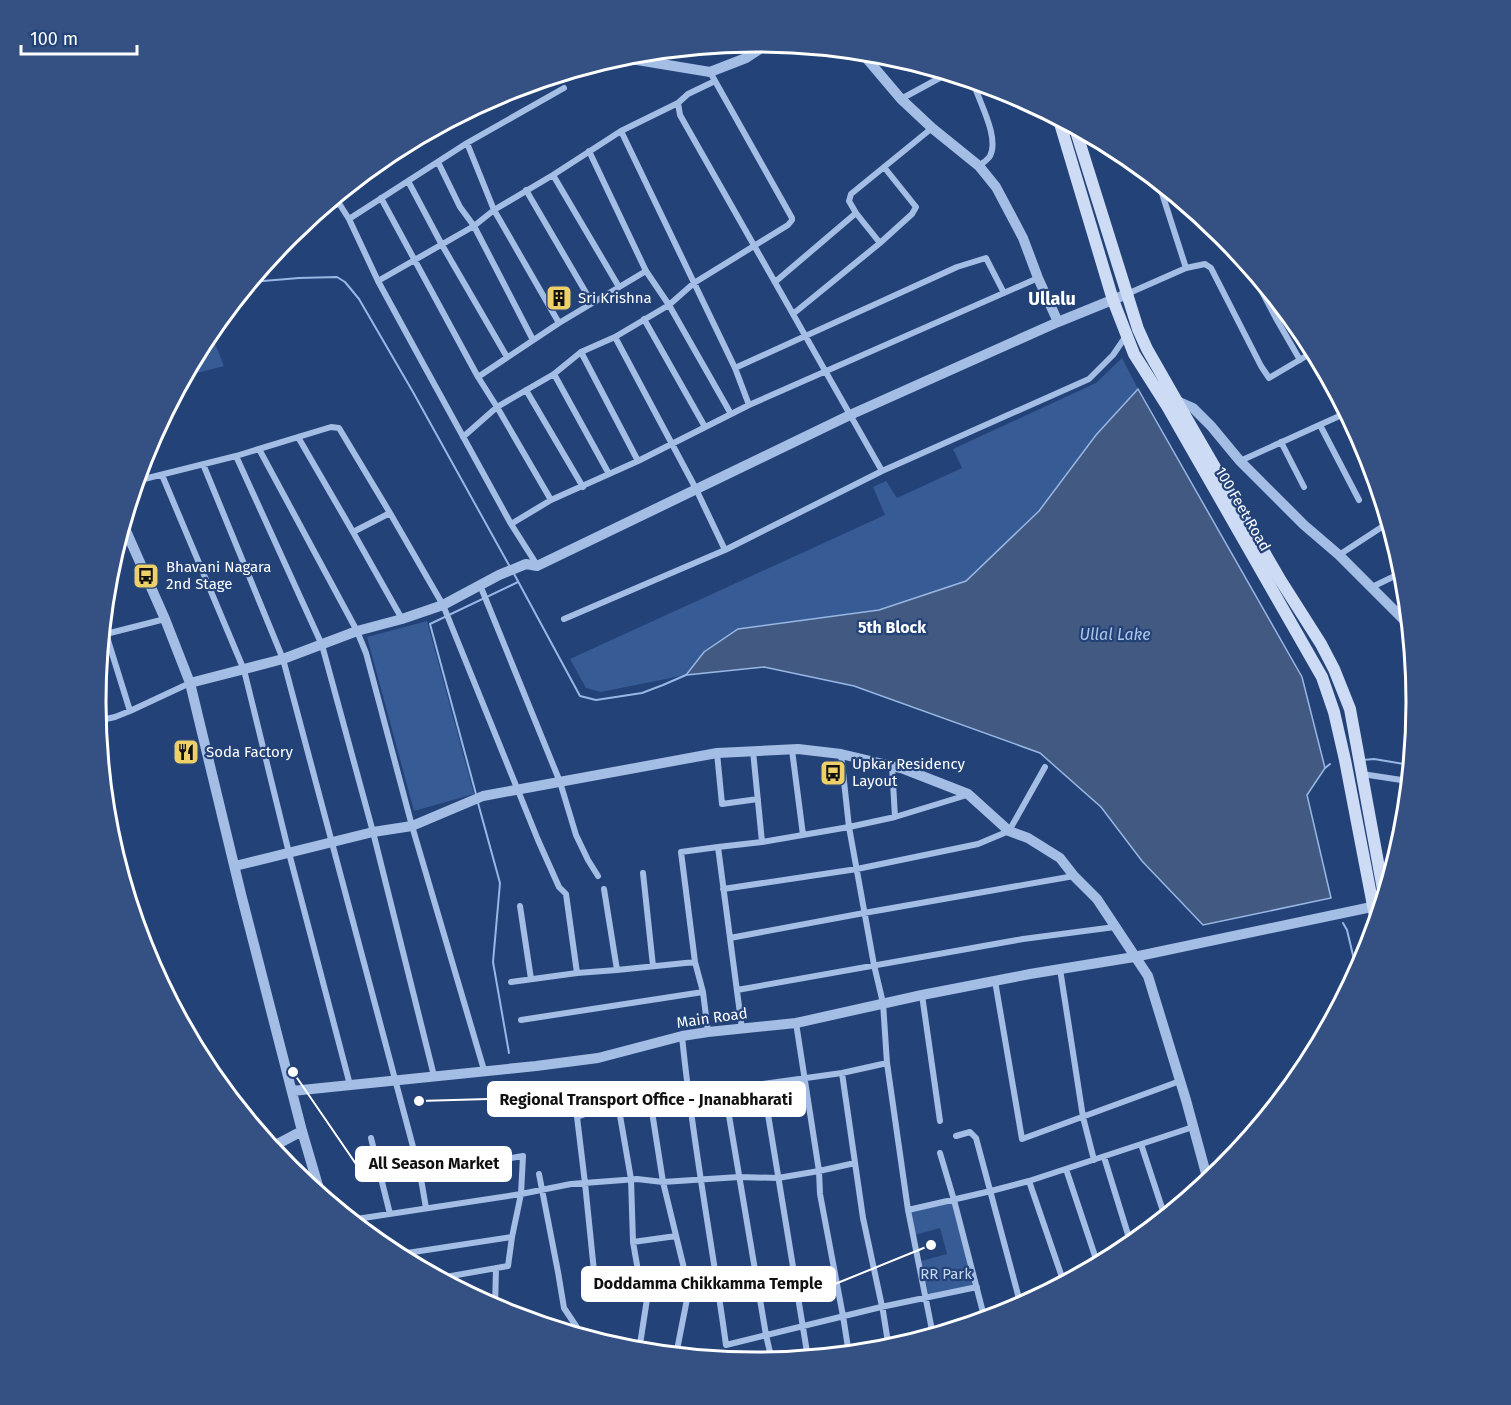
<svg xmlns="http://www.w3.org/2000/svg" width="1511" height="1405" viewBox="0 0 1511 1405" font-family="'Fira Sans',sans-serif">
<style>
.green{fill:#375b95}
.water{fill:#425a81;stroke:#98b7e4;stroke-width:1.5}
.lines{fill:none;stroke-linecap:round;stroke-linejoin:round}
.stream{stroke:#98b7e4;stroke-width:2}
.minor{stroke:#a4bde4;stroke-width:6}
.tertiary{stroke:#a4bde4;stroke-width:10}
.secondary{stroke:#cddbf4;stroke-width:12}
.labels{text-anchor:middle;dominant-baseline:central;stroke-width:4.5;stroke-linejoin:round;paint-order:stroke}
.poi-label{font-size:15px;fill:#fff;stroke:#234278;text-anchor:start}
.street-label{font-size:15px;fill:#fff;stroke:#234278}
.park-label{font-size:15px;fill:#c7d8f3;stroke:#234278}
.neighbourhood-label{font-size:16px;font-weight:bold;fill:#fff;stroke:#234278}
.water-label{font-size:16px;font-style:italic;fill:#afc7ec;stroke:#234278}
.quarter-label{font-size:18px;font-weight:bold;fill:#fff;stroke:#234278}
.rim{fill:none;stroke:#fff;stroke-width:3}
.leader{fill:none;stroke:#fff;stroke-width:2}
.callout-dot{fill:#fff;stroke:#234278;stroke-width:2}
.callout{fill:#fff;stroke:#fff;stroke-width:2}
.callout-label{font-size:16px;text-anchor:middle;font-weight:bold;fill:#111}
</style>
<rect width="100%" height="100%" fill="#234278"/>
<!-- green -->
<path class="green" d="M210 331 224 366 185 376 207 335Z
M1122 358 1138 389 1096 435 1039 511 966 581 879 610 738 629 704 652 686 675 601 692 586 688 570 659 885 515 873 487 886 481 897 498 962 468 953 449 1096 383Z
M427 621 474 794 414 811 367 637Z
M954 1202 973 1286 929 1296 921 1261 947 1254 940 1228 915 1235 910 1212Z"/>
<!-- water -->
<path class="water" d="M1138 389 1302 677 1325 768 1307 795 1331 898 1203 925 1142 861 1101 807 1040 753 854 686 764 667 686 675 704 652 738 629 879 610 966 581 1039 511 1096 435Z"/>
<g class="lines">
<!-- stream -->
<path class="stream" d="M250 282 299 278 337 277 345 282 359 299 413 392 510 567
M513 572 580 696 596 700 642 693 663 685 686 675
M1362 760 1374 759 1410 765
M1325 768 1330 764
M476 794 430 624 518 582
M478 803 500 883 493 962 509 1053
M1343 923 1347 930 1357 972"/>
<!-- minor -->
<path class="minor" d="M742 43 750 55
M715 81 688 94 678 103 680 115 882 471
M976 90C982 107 999 139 990 156 988 160 982 163 979 166
M901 99 947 74
M621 131 735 368 749 405
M589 151 646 271 669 305 731 414
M438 162 460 207 474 226 533 340
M553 175 619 287
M408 181 442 245 507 357
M1159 184 1186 268 1205 264 1211 268 1261 366 1269 378 1313 352
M526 190 592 303
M335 197 349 219 378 281 421 360 511 524 537 565
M381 198 478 377 497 407 551 500
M856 213 849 201 851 194 932 128
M349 219 467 143 564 88
M300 226 339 203
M880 243 912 214 916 207 884 167
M1251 271 1277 320 1300 360
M378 281 474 226 494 210 467 143
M775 282 856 213 880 243 793 314
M1127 294 1186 268
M644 319 705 427
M559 323 494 210 553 175 621 131 678 103
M615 337 696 489 725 550
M581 352 638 461
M735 368 957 267 986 258 1004 293
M554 374 609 474
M478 377 559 323 646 271
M526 390 583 487
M1320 425 1359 500
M298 437 353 532 402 619
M463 437 497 407 554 374 581 352 615 337 669 305 694 283 788 225 792 220V218L710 72
M1281 442 1304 487
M259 449 357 631 366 653 412 826 484 1070
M236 456 322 645 373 832 434 1076
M1240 461 1346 413
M203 464 283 659 420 1173 426 1208
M162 475 244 670 289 853 350 1085
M136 481 236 456 331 427 339 428 390 513 443 605 538 840 559 887 566 894 577 973
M511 524 551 500 638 461 749 405 1038 278
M353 532 390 513
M1339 555 1388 523
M480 585 560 782 576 835 588 860 598 876
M1372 587 1403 572
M1396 611 1407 606
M564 619 725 550 882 471 1089 379 1113 355 1126 336
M106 634 130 711 190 683
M102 635 165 619
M97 721 115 717 130 711
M792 750 803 835
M753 751 762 842
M717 753 722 804 758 799
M841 754 849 827 874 965 883 1003 887 1063 908 1210 933 1335
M892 766 895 817
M1362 774 1408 781
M106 815 146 957
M718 847 742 1029
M643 873 653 966
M604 889 617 970
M723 889 857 869 978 844 1009 831 1045 767
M520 906 531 979
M730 938 864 913 1074 876
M1060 969 1083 1117 1094 1160
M995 981 1022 1139 1180 1081
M511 982 577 973 617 970 695 962
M737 990 1023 939 1115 927
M922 995 940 1121
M521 1020 703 992
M796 1023 819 1171 820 1194 843 1316 849 1354
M708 1032 703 992 695 962 681 852 718 847 762 842 849 827 895 817 967 795
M682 1036C692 1140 712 1242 726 1345L881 1307 977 1287
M842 1073 863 1218 883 1311 889 1349
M763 1084 808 1358
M725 1092 766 1335 772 1361
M650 1099 663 1182 689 1289 676 1355
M956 1136 970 1132 976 1138 1021 1306
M371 1138 390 1214
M1141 1144 1165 1217
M940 1153 954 1200 985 1320
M1104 1157 1130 1241
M1066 1169 1095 1256
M539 1174 558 1272 564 1308 578 1329 577 1335
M1029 1181 1064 1283
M908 1210 991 1191 1029 1181 1193 1127
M350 1220 521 1194 571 1184 637 1179 663 1182 739 1177 778 1178 819 1171 855 1163
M633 1242 676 1236
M394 1255 512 1237 521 1194 523 1156 420 1173
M595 1281 585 1183 577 1117 585 1114 619 1112
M640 1282 633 1242 631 1179 618 1104 688 1095 725 1092 763 1084 842 1073 887 1063
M450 1284 451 1276 508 1266 512 1237
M689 1289 718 1285
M495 1308 496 1268
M613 1346 653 1353
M639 1351 647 1299"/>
<!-- tertiary -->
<path class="tertiary" d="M862 53 901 99 932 128 979 166 996 187 1023 238 1038 278 1058 322 1127 294
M619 57 710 72 746 58 769 43
M1173 403 1177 401 1193 408 1211 426 1240 461 1304 525 1339 555 1408 624
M123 524 165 619 190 683 241 894 302 1131 321 1196
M190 683 283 659 357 631 402 619 443 605 499 575 526 564 537 566 850 415 1058 322
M235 866 373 832 412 826 483 796 717 753 798 749 841 754 904 769 968 794 1009 831 1028 838 1060 858 1074 876 1097 899 1148 976 1186 1100 1208 1181
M292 1091 536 1066 598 1058 682 1036 708 1032 796 1023 922 995 1030 974 1134 957 1381 905
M270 1148 302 1131"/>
<!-- secondary -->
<path class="secondary" d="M1059 120 1113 300 1134 354 1167 406 1322 677 1334 712 1345 760 1376 921
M1075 128 1138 329 1147 349 1195 433 1281 581 1321 644 1334 669 1350 709 1384 895"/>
</g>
<!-- icons -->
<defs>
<g id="building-square" transform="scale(1.35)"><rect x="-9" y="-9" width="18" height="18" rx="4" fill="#eed068" stroke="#234278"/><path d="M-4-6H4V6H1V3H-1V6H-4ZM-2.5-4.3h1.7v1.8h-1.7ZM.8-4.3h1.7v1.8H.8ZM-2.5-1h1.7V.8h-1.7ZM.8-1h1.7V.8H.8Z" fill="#111"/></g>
<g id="bus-square" transform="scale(1.35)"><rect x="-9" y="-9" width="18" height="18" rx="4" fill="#eed068" stroke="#234278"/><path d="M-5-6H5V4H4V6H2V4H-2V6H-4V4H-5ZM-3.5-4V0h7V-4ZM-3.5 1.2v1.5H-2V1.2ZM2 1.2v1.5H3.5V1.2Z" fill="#111"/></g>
<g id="restaurant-square" transform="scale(1.35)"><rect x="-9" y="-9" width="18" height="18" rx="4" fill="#eed068" stroke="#234278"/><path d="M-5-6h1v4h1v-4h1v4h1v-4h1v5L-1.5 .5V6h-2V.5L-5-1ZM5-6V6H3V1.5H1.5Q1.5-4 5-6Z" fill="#111"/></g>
</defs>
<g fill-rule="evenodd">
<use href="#building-square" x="559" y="298"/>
<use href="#bus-square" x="146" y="576"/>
<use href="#restaurant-square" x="186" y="752"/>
<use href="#bus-square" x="833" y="773"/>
</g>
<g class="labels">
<!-- poi labels -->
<g class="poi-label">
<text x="578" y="298">Sri Krishna</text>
<text x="166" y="567">Bhavani Nagara<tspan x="166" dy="17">2nd Stage</tspan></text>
<text x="206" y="752">Soda Factory</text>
<text x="852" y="764">Upkar Residency<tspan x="852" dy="17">Layout</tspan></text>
</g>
<!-- street labels -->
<g class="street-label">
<text transform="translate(1243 509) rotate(60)">100 Feet Road</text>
<text transform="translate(712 1018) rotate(-8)">Main Road</text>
</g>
<!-- park labels -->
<g class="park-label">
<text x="946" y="1274">RR Park</text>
</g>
<!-- neighbourhood labels -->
<g class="neighbourhood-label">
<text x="892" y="627">5th Block</text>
</g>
<!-- water labels -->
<g class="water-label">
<text x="1115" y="634">Ullal Lake</text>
</g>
<!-- quarter labels -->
<g class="quarter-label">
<text x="1052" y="299">Ullalu</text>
</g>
</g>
<!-- crop -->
<path d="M0 0H1511V1405H0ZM106 702a650 650 0 1 1 1300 0a650 650 0 1 1-1300 0Z" fill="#355183" fill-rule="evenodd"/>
<path class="rim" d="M106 702a650 650 0 1 1 1300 0a650 650 0 1 1-1300 0Z"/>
<!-- callouts -->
<path class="leader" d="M419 1101L488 1099M293 1072L356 1164M931 1245L835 1284"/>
<g class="callout-dot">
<circle cx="419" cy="1101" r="6"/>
<circle cx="293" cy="1072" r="6"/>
<circle cx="931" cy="1245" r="6"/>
</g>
<g class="callout">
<rect x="488" y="1082" width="317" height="34" rx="6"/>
<rect x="356" y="1147" width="155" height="34" rx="6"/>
<rect x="582" y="1267" width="253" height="34" rx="6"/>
</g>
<g class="callout-label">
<text x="646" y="1105">Regional Transport Office - Jnanabharati</text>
<text x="434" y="1169">All Season Market</text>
<text x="708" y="1289">Doddamma Chikkamma Temple</text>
</g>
<!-- scale -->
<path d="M21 45v9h116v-9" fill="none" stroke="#ffffff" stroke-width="3"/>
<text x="30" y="45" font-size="18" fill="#ffffff" stroke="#234278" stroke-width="4.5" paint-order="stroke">100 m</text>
</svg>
